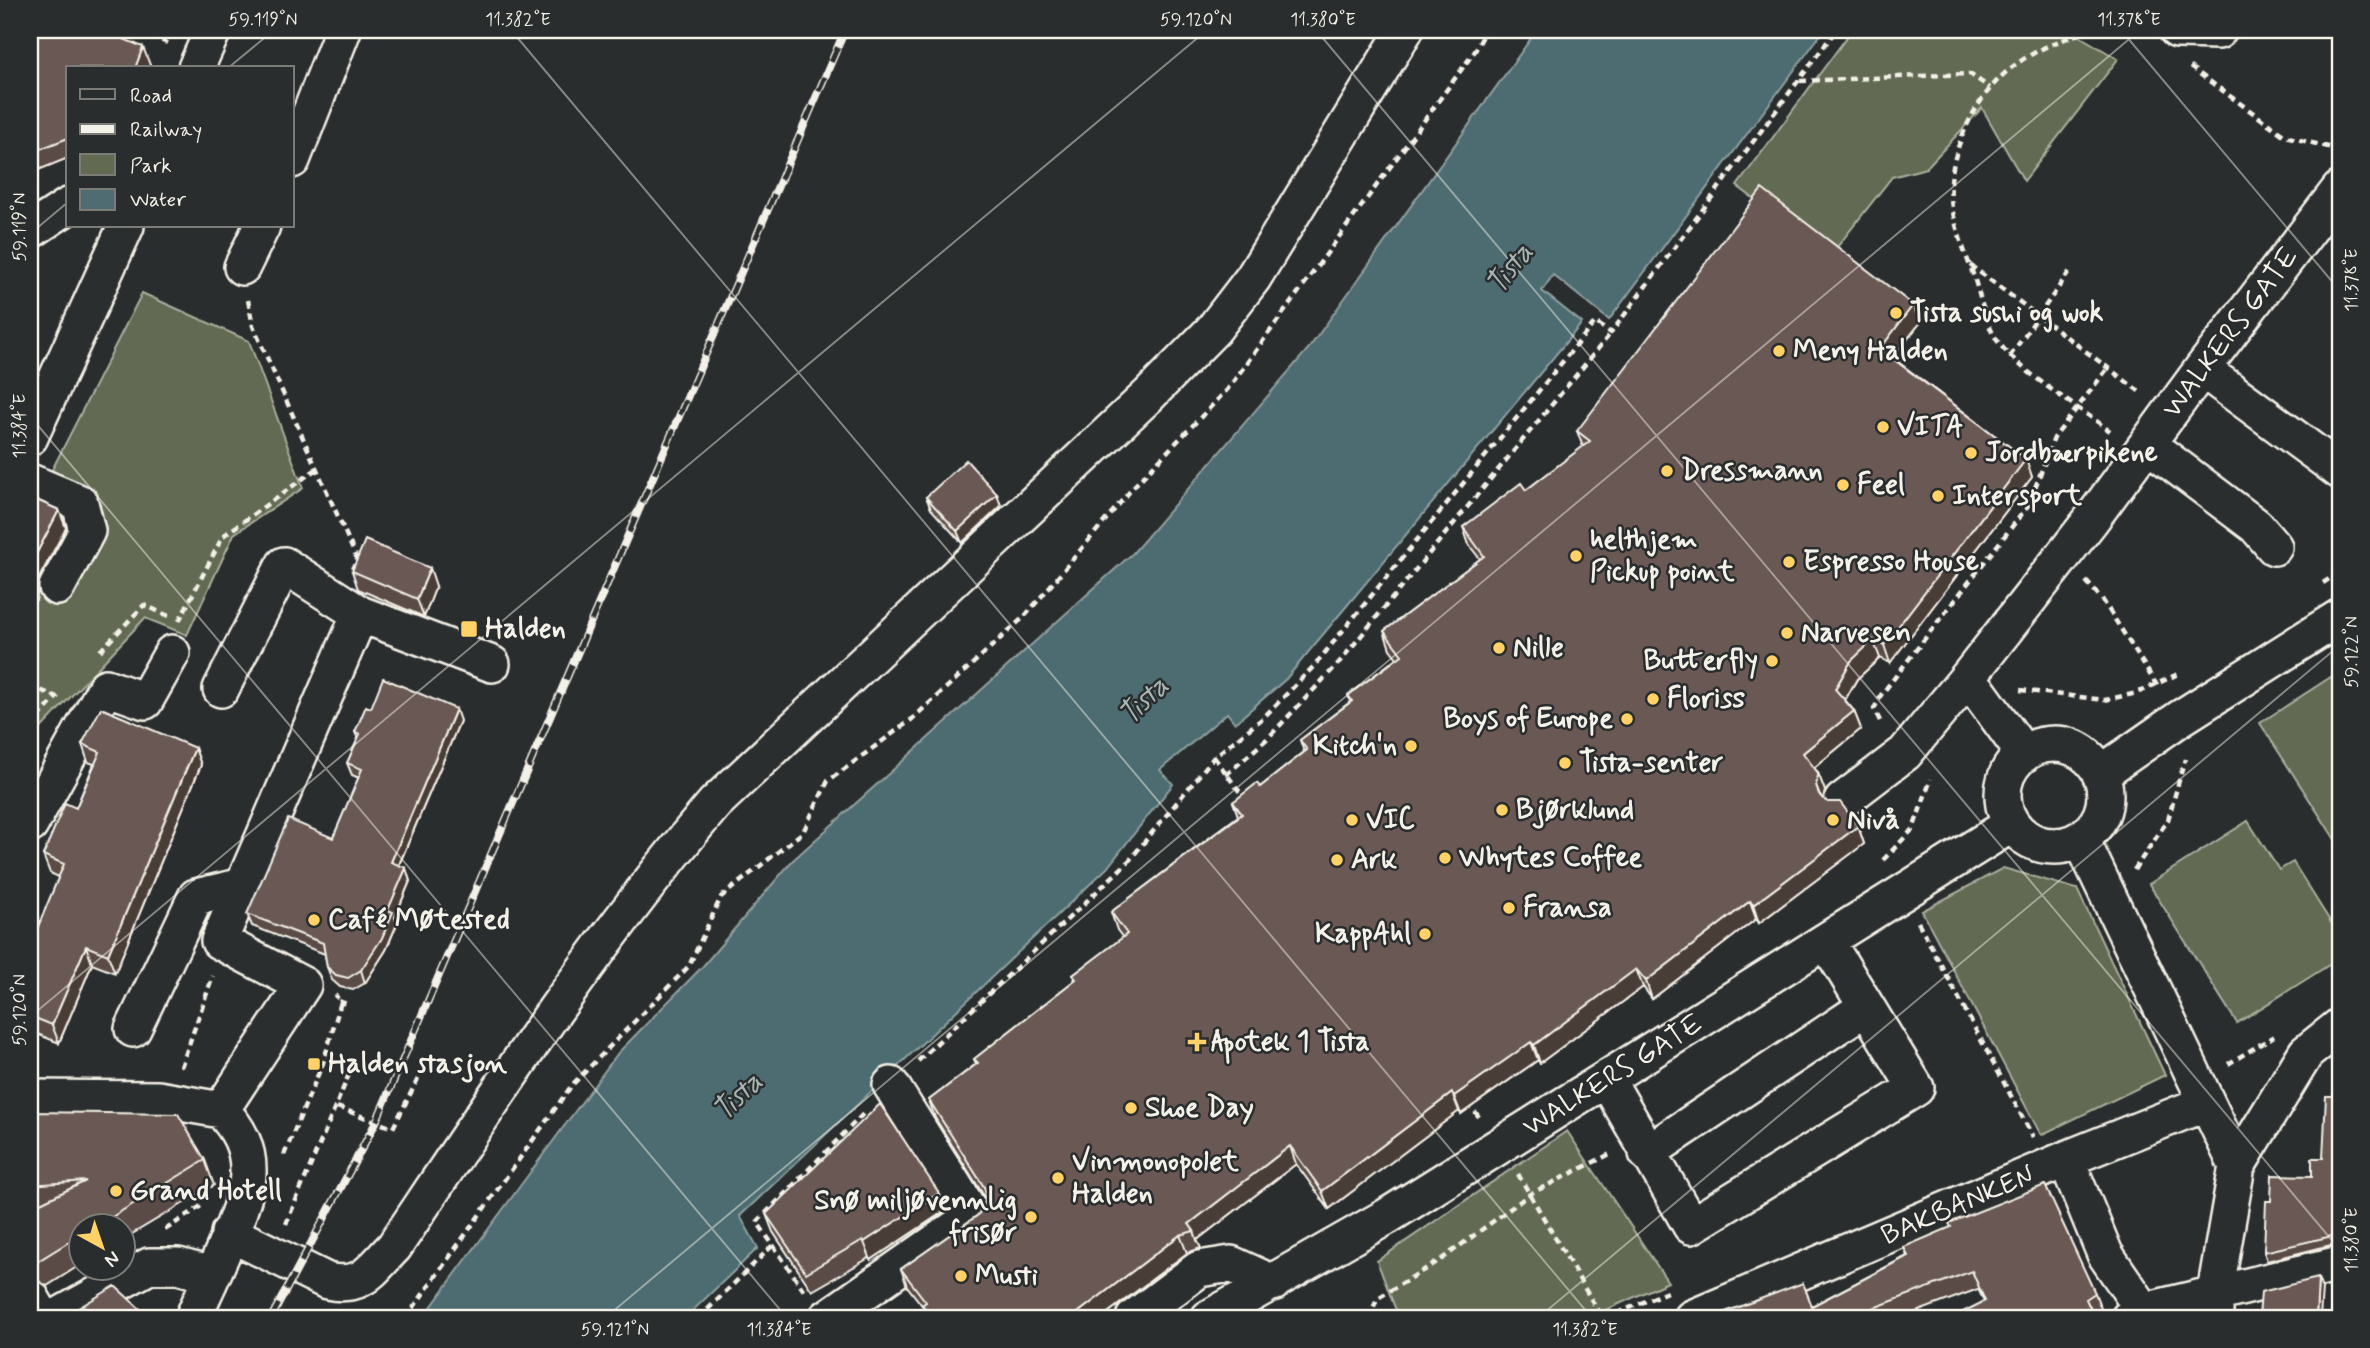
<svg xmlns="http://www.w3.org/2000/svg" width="2370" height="1348" viewBox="0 0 2370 1348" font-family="Mynerve,sans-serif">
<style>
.green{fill:#626b52;stroke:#abae9d;stroke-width:2}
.water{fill:#4e6c71;stroke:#90a1a1;stroke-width:2}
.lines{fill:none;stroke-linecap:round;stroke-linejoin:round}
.minor-casing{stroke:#f4f1e8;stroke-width:40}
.path{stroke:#f4f1e8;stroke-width:4.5;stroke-dasharray:7 5;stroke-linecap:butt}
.minor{stroke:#2a2d2e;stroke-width:35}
.rail-casing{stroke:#f4f1e8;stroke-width:8}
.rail{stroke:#2a2d2e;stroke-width:5;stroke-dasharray:16;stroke-linecap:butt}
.wall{fill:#5a4c47;stroke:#f4f1e8;stroke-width:2}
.shaded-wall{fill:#4a3e39;stroke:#f4f1e8;stroke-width:2}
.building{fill:#695852;stroke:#f4f1e8;stroke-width:2}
.ticks{fill:none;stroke:#f4f1e8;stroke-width:2;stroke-opacity:0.45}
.poi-dot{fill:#ffd166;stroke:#2a2d2e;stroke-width:2.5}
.labels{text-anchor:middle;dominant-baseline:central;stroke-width:5;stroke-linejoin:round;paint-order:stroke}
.poi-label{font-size:28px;font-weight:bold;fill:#f4f1e8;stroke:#2a2d2e;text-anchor:start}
.street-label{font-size:28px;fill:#f4f1e8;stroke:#2a2d2e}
.water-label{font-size:30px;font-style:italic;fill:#a9b5b2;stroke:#2a2d2e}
.neatline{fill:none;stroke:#f4f1e8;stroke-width:2.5}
.ticks-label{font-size:18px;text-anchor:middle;fill:#f4f1e8}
</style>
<rect width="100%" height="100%" fill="#2a2d2e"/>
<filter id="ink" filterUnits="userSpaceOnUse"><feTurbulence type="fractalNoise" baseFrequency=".0143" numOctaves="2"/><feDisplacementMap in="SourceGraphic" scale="14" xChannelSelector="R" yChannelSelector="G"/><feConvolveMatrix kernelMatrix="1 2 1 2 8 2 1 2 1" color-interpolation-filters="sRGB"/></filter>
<g filter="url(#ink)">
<!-- green -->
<path class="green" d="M1852 30H2069L2118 59 2024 181 1982 108 1926 168 1892 177 1830 256 1737 186Z
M142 293 249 341 303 488 234 534 187 635 145 618 30 740V596L36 598 66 529 30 513Z
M2340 671V847L2260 723Z
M2248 821 2279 870 2293 862 2340 937V958L2237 1023 2149 884Z
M2003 868 2077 889 2165 1075 2041 1135 1922 911Z
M1567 1131 1668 1282 1588 1318H1399L1377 1261Z"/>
<!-- water -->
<path class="water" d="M1537 30H1824L1609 320 1553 275 1542 291 1582 323 1286 679 1235 723 1227 713 1160 770 1173 784 1107 868 740 1216 758 1248 685 1318H423L618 1053 703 966 792 861 1133 553 1309 348Z"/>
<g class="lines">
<!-- minor casing -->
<g class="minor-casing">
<path id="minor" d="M2177 30 2218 31 2215 30
M196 68 213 30
M292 160 343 30
M30 231 68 206
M242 267 262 226
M2202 369 2340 471
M30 437 126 226
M2147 444 2256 526 2274 547
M30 482 80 503 87 531 57 587
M1968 677 2024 754
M221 689 284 565 360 614
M2003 795a51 51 0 1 1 102 0a51 51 0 1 1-102 0Z
M2100 774 2179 719 2340 617
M1842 801 1905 753 1968 677 2091 520 2202 369 2340 189
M30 825 106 687 145 701 172 653
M2081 839 2237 1166
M133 1029 196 897 243 886
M1607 1080 1691 1226 1916 1088 1827 942
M30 1098 158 1099 221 1110
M1647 1153 1866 1007
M2066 1159 2206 1103
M229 1233 327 1281C363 1289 371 1270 394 1247 496 1095 596 942 715 803L1149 395 1213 330 1253 278 1405 30
M30 1296 43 1318
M55 1318 149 1266H178L211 1275
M193 1318C207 1285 248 1205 248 1173 249 1147 238 1128 221 1110L303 985 219 941 360 614 492 664
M827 1318 973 1216 891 1085
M1134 1318 1199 1269 1231 1264 1273 1283
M1209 1318 1386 1217 2012 824
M1692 1318 2066 1159 2105 1254 2144 1311
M2129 1318 2144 1311 2340 1264
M2215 1318V1293L2237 1166 2306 1053 2340 1026"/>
</g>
<!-- path -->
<path class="path" d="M140 30 167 43
M2092 30C2065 38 2038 48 2015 65 1976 93 1947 153 1951 200 1954 226 1965 252 1974 277 1980 296 1985 320 1995 337 2013 368 2080 408 2110 431
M2190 67 2285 136 2340 150
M1800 81 1970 74 1990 88
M2336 148 2340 140
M1970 265 2143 394
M248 300 253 326 357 559 352 569
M2010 356 2070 271
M2086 581 2102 599 2158 687
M2323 583 2340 572
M179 621 223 536 315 470
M100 651 144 605 171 617
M30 686 57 697
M2020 690 2105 700 2137 693 2180 673
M1880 721 1874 709 1881 695 2028 506 2054 438 2108 368
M30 726 58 696
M1214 757 1245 799
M1226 775 1268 738 1337 665 1611 333
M1883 860 1913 829 1931 779
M2134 870 2168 820 2185 759
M1918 922 2033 1137
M339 1001 349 1005
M918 1061 1128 862 1214 757 1263 718 1314 666 1595 322 1611 333 1836 30
M2228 1064 2274 1036
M181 1067 213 976
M1468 1102 1479 1117
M337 1107 393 1128 423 1069
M284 1155 323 1063 341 1002 335 995
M1518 1174 1602 1318
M286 1224 355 1060
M165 1230 201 1206
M773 1245 804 1291
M406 1318 572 1085 689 966 721 897 803 832 828 781 911 720 1025 616 1136 484 1227 390 1475 51 1486 30
M699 1318 773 1245 757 1222 866 1111
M1368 1318 1378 1298 1442 1259 1530 1194 1610 1154
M1606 1318 1667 1292"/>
<!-- minor -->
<use href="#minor" class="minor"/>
<!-- rail casing -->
<g class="rail-casing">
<path id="rail" d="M271 1318 376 1122 845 30"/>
</g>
<!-- rail -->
<use href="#rail" class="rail"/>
</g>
<!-- wall -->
<path class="wall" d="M30 30 150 65 149 68H68V158L31 173 36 187 30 190Z
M1913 305 1920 323 1893 358 2026 459 2032 477 1890 663 1880 658 1857 679 1845 700 1854 711 1861 729 1814 768 1818 773 1825 791 1823 798 1858 826 1864 844 1759 923 1756 919 1652 999 1643 987 1540 1063 1538 1060 1461 1114 1459 1111 1329 1209 1296 1164 1197 1240 1201 1248 1187 1253 1101 1318H927L924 1308 907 1286 901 1269 978 1215 986 1199 935 1118 929 1100 976 1064 974 1059 1075 980 1073 975 1123 938 1117 930 1111 912 1238 816 1233 802 1260 787 1304 752 1300 740 1350 702 1348 695 1397 658 1390 649 1384 631 1480 559 1469 545 1463 527 1526 490 1583 447 1577 431Z
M997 494 1001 506 962 543 931 509 926 497Z
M30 497 59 510 66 528 39 578 36 600 30 597Z
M352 571 436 586 424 617 358 589Z
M371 708 460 721 399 865 410 881 395 917 397 924 386 950 365 983 353 990 340 987 332 980 327 967 325 954 252 926 247 914 333 838 359 778 352 775 347 763 358 739 355 732Z
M82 744 195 748 201 765 115 973 92 964 59 1043 30 1031V946L59 877 50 873 43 855 76 808 94 764 88 762Z
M2340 1096V1245L2335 1244 2267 1261 2264 1252 2271 1201 2312 1176 2323 1158Z
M30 1112 205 1160 214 1185 122 1240V1226H80V1265L47 1286 30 1276Z
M939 1193 946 1210 871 1260 869 1258 812 1291 773 1232 766 1214Z
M1904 1247 2095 1293 2102 1311 2093 1316 1984 1301 1978 1289 1900 1318H1709L1812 1306 1907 1256Z"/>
<!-- shaded-wall -->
<path class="shaded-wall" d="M143 47 150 65 149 68H135Z
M1913 305 1920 323 1886 366 1880 349Z
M2026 459 2032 477 1890 663 1884 645Z
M997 494 1001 506 962 543 957 531Z
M59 510 66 528 39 578 36 600 30 583 33 560Z
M430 568 436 586 424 617 417 599Z
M1873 640 1880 658 1857 679 1841 707 1835 689 1851 661Z
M456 709 460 721 395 874 391 862Z
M1854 711 1861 729 1810 771 1803 753Z
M195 748 201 765 115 973 108 955Z
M1818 773 1825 791 1822 803 1816 785Z
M1858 826 1864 844 1759 923 1753 905Z
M406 868 410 881 395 917 397 924 386 950 365 983 361 970Z
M1750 901 1756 919 1652 999 1646 981Z
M86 946 92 964 59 1043 52 1025Z
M1636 969 1643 987 1540 1063 1534 1045Z
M1531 1042 1538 1060 1461 1114 1454 1096Z
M1452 1093 1459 1111 1329 1209 1322 1191Z
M1290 1146 1296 1164 1197 1240 1194 1231 1189 1224Z
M939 1193 946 1210 871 1260 864 1242Z
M1180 1235 1187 1253 1101 1318H1071Z
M2318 1278 2322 1289 2320 1318H2316Z
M963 1313 965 1318H956Z"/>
<!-- building -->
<path class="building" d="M30 30H102L143 47 135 68H68V138L30 153Z
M1762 189 1913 305 1880 349 2026 459 1884 645 1873 640 1851 661 1835 689 1854 711 1803 753 1818 773 1816 785 1819 795 1828 802H1840L1858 826 1753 905 1750 901 1646 981 1636 969 1534 1045 1531 1042 1454 1096 1452 1093 1322 1191 1290 1146 1189 1224 1194 1231 1180 1235 1071 1318H968L963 1313 956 1318H933L922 1305 926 1302 901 1269 978 1215 987 1198 984 1187 929 1100 978 1063 974 1059 1076 979 1073 975 1127 934 1111 912 1242 814 1233 802 1257 783 1260 787 1307 750 1300 740 1352 701 1348 695 1402 655 1384 631 1484 556 1463 527 1521 483 1526 490 1590 441 1577 431Z
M966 460 997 494 957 531 926 497Z
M30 497 59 510 33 560 30 579Z
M365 540 430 568 417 599 352 571Z
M383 678 456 709 391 862 406 868 388 910 393 912 382 938 361 970 348 978 336 975 327 967 323 943 247 914 288 819 333 838 362 769 347 763 360 734 355 732 366 706 371 708Z
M101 708 195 748 108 955 86 946 52 1025 30 1016V946L64 864 43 855 65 803 76 808 100 752 82 744Z
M2326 1096H2340V1236H2332L2264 1252 2266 1201H2271L2272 1175 2312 1176V1158H2323Z
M880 1104 939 1193 864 1242 863 1240 806 1273 766 1214Z
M30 1112 178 1114 205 1160 97 1226H80V1235L38 1261 30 1256V1208L86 1181 30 1185Z
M2045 1185 2095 1293 2086 1299 2095 1318H1951L1985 1301 1972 1271 1847 1318H1709L1803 1283 1812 1306 1908 1256 1904 1247 1951 1227 1949 1223Z
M2318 1278 2316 1318H2259L2261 1292Z
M115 1286 150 1318H62Z"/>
</g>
<!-- ticks -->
<path class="ticks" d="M511 30 1592 1318M1316 30 2340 1250M2121 30 2340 291M228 68 274 30M30 234 68 202M30 416 787 1318M30 1017 1207 30M605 1318 2140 30M1538 1318 2340 645"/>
<!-- markers -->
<g class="poi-dot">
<circle cx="1896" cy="313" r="7"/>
<circle cx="1779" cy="351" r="7"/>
<circle cx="1883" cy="427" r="7"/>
<circle cx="1971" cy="453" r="7"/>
<circle cx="1667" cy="471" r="7"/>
<circle cx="1843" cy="485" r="7"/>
<circle cx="1938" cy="496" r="7"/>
<circle cx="1576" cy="556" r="7"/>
<circle cx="1789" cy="562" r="7"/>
<rect x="460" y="620" width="18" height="18" rx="3.5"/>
<circle cx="1787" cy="633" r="7"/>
<circle cx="1499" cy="648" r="7"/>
<circle cx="1772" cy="661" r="7"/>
<circle cx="1653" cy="699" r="7"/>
<circle cx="1627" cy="719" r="7"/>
<circle cx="1411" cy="746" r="7"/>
<circle cx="1565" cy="763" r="7"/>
<circle cx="1502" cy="810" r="7"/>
<circle cx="1352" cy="820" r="7"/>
<circle cx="1833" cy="820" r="7"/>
<circle cx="1445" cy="858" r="7"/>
<circle cx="1337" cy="860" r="7"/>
<circle cx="1509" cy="908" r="7"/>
<circle cx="314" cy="920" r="7"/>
<circle cx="1425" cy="934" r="7"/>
<path d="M1193.5 1031.5h7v7h7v7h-7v7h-7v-7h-7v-7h7z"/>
<rect x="307" y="1057" width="14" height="14" rx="3.5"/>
<circle cx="1131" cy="1108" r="7"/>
<circle cx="1058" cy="1178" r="7"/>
<circle cx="116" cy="1191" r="7"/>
<circle cx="1031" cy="1217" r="7"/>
<circle cx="961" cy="1276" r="7"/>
</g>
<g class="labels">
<!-- poi labels -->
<g class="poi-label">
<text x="1910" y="313">Tista sushi og wok</text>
<text x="1793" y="351">Meny Halden</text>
<text x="1897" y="427">VITA</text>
<text x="1985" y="453">Jordbærpikene</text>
<text x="1681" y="471">Dressmann</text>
<text x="1857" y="485">Feel</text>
<text x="1952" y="496">Intersport</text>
<text x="1590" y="540">helthjem<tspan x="1590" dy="32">Pickup point</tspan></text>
<text x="1803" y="562">Espresso House</text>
<text x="485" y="629">Halden</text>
<text x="1801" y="633">Narvesen</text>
<text x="1513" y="648">Nille</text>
<text x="1758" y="661" text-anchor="end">Butterfly</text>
<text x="1667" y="699">Floriss</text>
<text x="1613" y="719" text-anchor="end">Boys of Europe</text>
<text x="1397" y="746" text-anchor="end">Kitch'n</text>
<text x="1579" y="763">Tista-senter</text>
<text x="1516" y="810">Bjørklund</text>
<text x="1366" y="820">VIC</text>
<text x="1847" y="820">Nivå</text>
<text x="1459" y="858">Whytes Coffee</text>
<text x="1351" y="860">Ark</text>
<text x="1523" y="908">Fransa</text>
<text x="328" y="920">Café Møtested</text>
<text x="1411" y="934" text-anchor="end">KappAhl</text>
<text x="1211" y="1042">Apotek 1 Tista</text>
<text x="328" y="1064">Halden stasjon</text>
<text x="1145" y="1108">Shoe Day</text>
<text x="1072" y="1162">Vinmonopolet<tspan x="1072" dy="32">Halden</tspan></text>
<text x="130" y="1191">Grand Hotell</text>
<text x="1017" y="1201" text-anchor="end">Snø miljøvennlig<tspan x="1017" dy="32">frisør</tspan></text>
<text x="975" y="1276">Musti</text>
</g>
<!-- street labels -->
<g class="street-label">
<text transform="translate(2231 333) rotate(-53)">WALKERS GATE</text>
<text transform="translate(1613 1076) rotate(-32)">WALKERS GATE</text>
<text transform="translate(1958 1206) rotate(-23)">BAKBANKEN</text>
</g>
<!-- water labels -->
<g class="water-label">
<text transform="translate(1510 269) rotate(-52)">Tista</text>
<text transform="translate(1144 701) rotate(-44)">Tista</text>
<text transform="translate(738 1097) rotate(-44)">Tista</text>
</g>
</g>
<!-- margin -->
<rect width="2370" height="1348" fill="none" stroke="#2a2d2e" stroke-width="77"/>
<!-- legend -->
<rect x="66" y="66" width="228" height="161" fill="#2a2d2e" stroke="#7b7b78" stroke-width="2"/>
<rect x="80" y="89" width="35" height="10" fill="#2a2d2e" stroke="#7b7b78" stroke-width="2"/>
<text x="130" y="102" font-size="21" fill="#f4f1e8">Road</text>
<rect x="80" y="124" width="35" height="10" fill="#f4f1e8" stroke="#7b7b78" stroke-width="2"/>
<text x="130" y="136" font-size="21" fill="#f4f1e8">Railway</text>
<rect x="80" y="154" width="35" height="21" fill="#626b52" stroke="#7b7b78" stroke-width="2"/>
<text x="130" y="172" font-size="21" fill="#f4f1e8">Park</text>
<rect x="80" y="189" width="35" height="21" fill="#4e6c71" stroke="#7b7b78" stroke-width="2"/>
<text x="130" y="206" font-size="21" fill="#f4f1e8">Water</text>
<!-- north arrow -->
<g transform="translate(102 1247) rotate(140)"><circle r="33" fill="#2a2d2e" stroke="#7b7b78" stroke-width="2"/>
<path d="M0-5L12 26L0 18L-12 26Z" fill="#ffd166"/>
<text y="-10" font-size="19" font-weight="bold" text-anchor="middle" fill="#f4f1e8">N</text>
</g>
<rect x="38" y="38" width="2294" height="1272" class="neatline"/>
<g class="ticks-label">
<text x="263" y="25">59.119°N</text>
<text x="518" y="25">11.382°E</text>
<text x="1196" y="25">59.120°N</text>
<text x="1323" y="25">11.380°E</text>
<text x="2129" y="25">11.378°E</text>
<text transform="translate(19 227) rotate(-90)" y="6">59.119°N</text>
<text transform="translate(2351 280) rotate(-90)" y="6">11.378°E</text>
<text transform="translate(19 426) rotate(-90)" y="6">11.384°E</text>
<text transform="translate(2351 652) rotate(-90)" y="6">59.122°N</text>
<text transform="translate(19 1010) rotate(-90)" y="6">59.120°N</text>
<text transform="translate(2351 1240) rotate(-90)" y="6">11.380°E</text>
<text x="615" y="1335">59.121°N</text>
<text x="779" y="1335">11.384°E</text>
<text x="1585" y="1335">11.382°E</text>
</g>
</svg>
